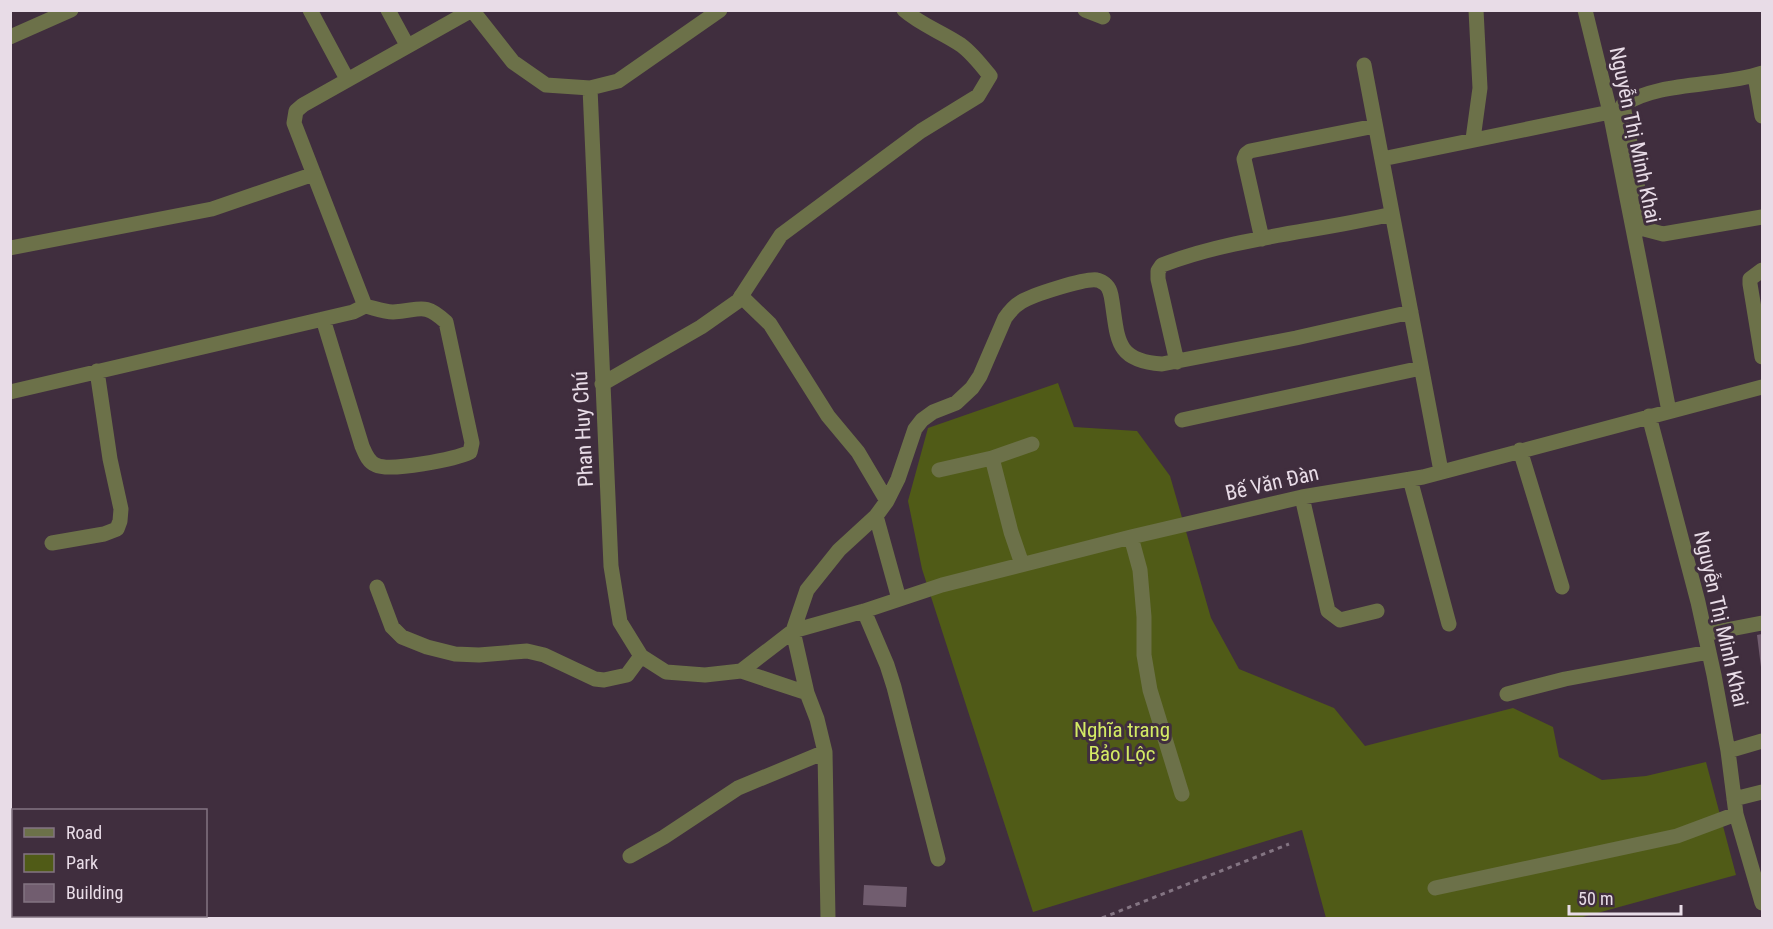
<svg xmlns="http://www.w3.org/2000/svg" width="1773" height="929" viewBox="0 0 1773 929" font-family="'Roboto Condensed',sans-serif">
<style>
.green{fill:#505b17}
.building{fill:#715d6f}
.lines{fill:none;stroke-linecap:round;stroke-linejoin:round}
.path{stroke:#837482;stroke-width:3;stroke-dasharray:4.5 4.5;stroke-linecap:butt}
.minor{stroke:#6c7149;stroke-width:15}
.labels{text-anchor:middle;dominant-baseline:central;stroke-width:6;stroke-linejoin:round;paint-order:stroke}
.street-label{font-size:21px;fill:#e8dce7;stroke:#402e3e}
.park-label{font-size:21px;fill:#d3ea64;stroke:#402e3e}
</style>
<rect width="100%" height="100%" fill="#402e3e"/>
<!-- green -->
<path class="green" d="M1058 383 1074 427 1137 431 1170 476 1211 618 1239 669 1334 708 1365 746 1513 708 1553 727 1559 757 1602 780 1646 776 1706 762 1736 875 1579 918H1326L1302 830 1033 912 922 569 908 501 928 428Z"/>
<!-- building -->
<path class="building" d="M1762 634V667H1761L1757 635Z
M864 885 907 887 906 907 863 905Z"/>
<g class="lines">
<!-- path -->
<path class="path" d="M1102 918 1289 844"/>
<!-- minor -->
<path class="minor" d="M310 10 347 79
M388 10 407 45
M1085 10 1103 17
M1585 10 1610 112 1669 411
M10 37 71 10
M1364 65 1441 471
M1762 73C1721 87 1658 81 1623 105L1634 164 1644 229 1663 234 1762 217
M1755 76 1762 116
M590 88 611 566 620 622 641 656 666 672 705 675 741 671
M1473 139 1480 88 1476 10
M1382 159 1610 112
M1262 239 1244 159 1246 154 1250 151 1375 126
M10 248 212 209 314 174
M1762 270 1750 279V284L1762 357
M741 296 770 324 828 416 858 452 887 501
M1411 312 1296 338 1162 364C1115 361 1118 339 1112 301 1111 294 1110 288 1105 284 1104 283 1099 280 1097 280 1085 278 1032 295 1021 302 1014 306 1010 311 1005 318L980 376 972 388 956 403 933 412 922 420 915 429 898 479 887 501 876 516 839 550 807 590 793 631 807 693 741 671 793 631 864 611 942 585 1131 537 1302 497 1423 477 1762 387
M323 319 362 446C365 453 368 462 376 465 390 472 456 459 470 452L472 443 446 322C423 301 420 311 393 312 384 312 374 308 365 306
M1177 362 1158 279V271L1162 265C1235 237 1316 232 1392 214
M602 384 701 327 738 301 781 235 921 131 978 96 990 76C982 66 972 53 961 45 942 32 921 25 904 10
M10 392 353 312 365 306 294 123 296 111 303 105 472 10 513 62 546 85 590 88 618 81 720 10
M1649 416 1698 602 1714 675 1728 751 1736 814 1762 903
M1182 420 1421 368
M1520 450 1562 587
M992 458 1011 532 1022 564
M939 470 992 458 1032 444
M1410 479 1449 624
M1302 497 1328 611 1340 620 1377 611
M876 516 899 599
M1131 537 1140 570 1144 617V655L1150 690 1182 794
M52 543 104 534 117 529 120 521 121 509 110 459 97 371
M377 587 392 627 402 637 427 647 455 654 479 655 527 651 544 655 595 679 604 680 627 675 641 656
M864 611 887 665 894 687 938 859
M1705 634 1762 623
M807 693 817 719 825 752 828 918
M1507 694 1565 679 1709 652
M1728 751 1762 741
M1734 799 1762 792
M630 856 664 837 738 788 825 752
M1435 888 1677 836 1736 814"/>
</g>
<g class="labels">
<!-- street labels -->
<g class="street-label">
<text transform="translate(1635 135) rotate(78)">Nguyễn Thị Minh Khai</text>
<text transform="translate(583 429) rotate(-93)">Phan Huy Chú</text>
<text transform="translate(1272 483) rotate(-13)">Bế Văn Đàn</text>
<text transform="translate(1721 619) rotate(77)">Nguyễn Thị Minh Khai</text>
</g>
<!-- park labels -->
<g class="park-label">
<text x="1122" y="730">Nghĩa trang<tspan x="1122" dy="24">Bảo Lộc</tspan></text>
</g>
</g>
<!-- border -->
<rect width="1773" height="929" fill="none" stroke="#e8dce7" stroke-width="24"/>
<!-- legend -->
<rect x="12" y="809" width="195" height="108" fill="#402e3e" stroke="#837482" stroke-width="1.5"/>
<rect x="24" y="828" width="30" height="9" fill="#6c7149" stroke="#837482" stroke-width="1.5"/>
<text x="66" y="839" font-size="18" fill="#e8dce7">Road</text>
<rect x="24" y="854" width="30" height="18" fill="#505b17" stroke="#837482" stroke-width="1.5"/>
<text x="66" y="869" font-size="18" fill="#e8dce7">Park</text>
<rect x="24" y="884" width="30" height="18" fill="#715d6f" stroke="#837482" stroke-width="1.5"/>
<text x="66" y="899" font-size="18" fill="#e8dce7">Building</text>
<!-- scale -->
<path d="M1569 905v9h112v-9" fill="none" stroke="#e8dce7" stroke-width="3"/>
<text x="1578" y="905" font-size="18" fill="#e8dce7" stroke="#402e3e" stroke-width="4.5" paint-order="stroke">50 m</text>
</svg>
